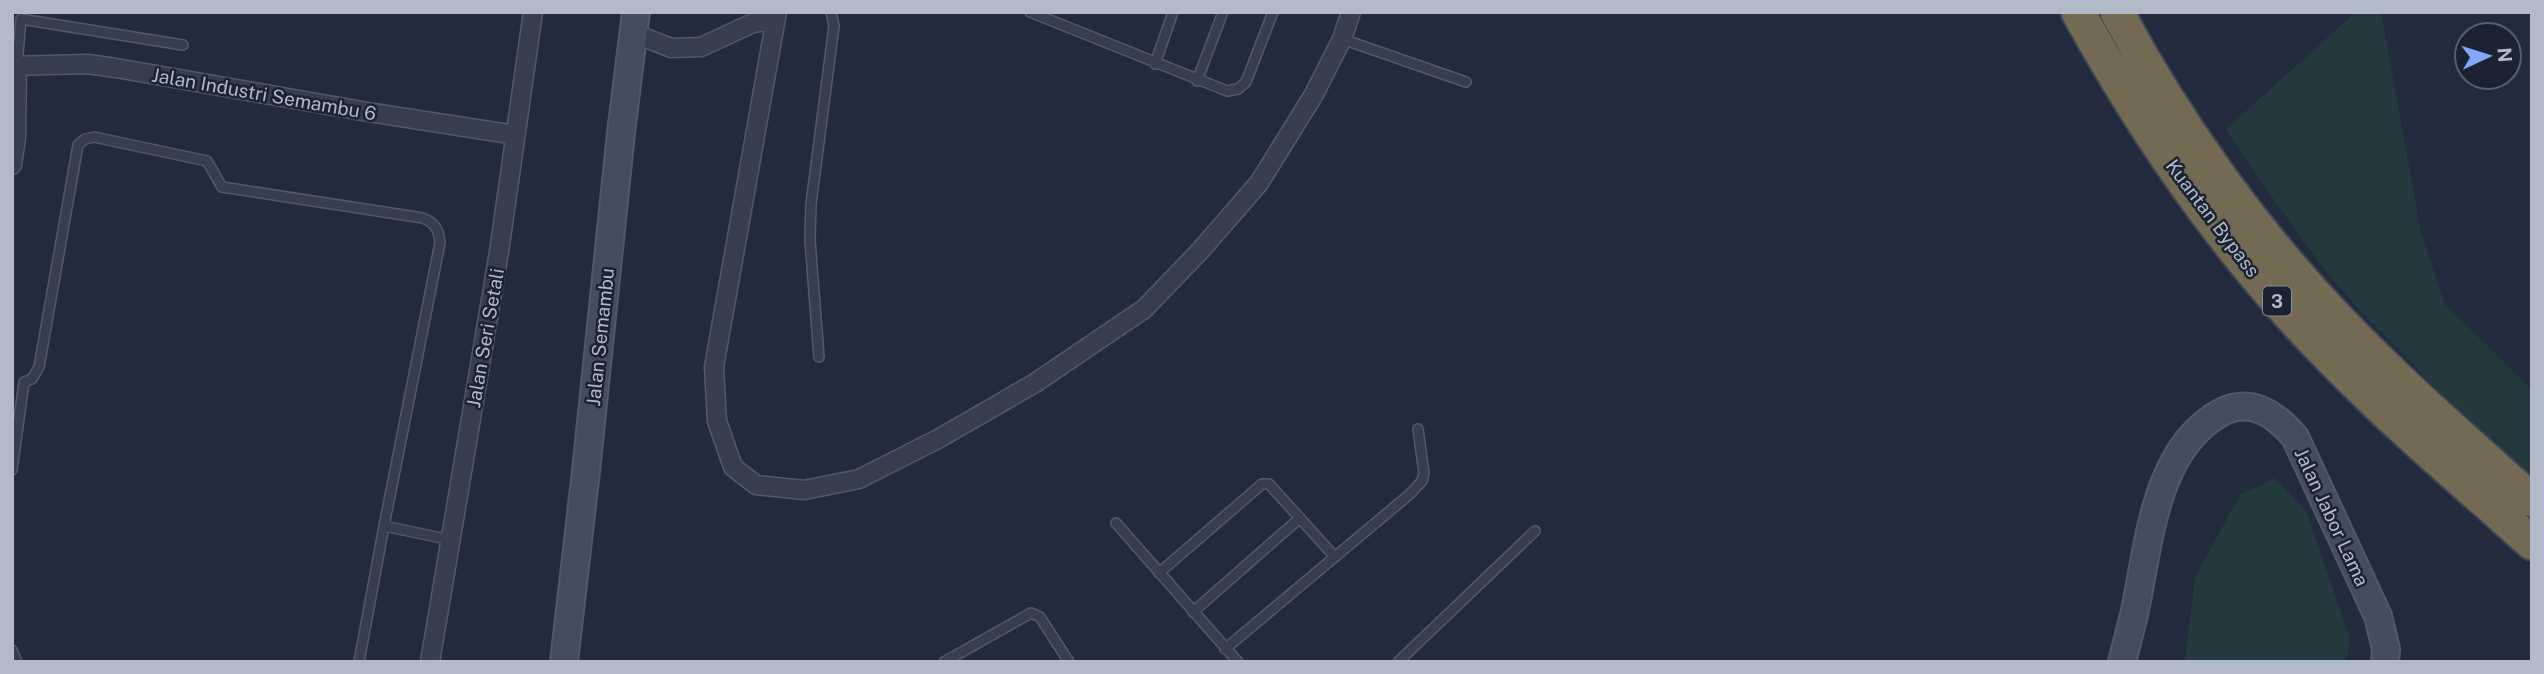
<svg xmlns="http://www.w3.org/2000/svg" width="2544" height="674" viewBox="0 0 2544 674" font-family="'Public Sans',sans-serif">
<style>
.green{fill:#24393e}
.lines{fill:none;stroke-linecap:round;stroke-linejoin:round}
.lane-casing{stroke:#515968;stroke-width:12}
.street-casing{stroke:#515968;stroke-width:21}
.secondary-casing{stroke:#515968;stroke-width:30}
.highway-casing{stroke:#3e4655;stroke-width:37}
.lane{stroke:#363e4d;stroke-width:9}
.street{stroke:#363e4d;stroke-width:18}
.secondary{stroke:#444c60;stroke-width:26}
.highway{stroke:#746a53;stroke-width:33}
.labels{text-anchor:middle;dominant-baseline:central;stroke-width:5;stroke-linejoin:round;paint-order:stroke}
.shield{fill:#1b2332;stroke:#858c9c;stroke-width:2}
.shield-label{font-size:18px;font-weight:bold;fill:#b2b9c9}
.street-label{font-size:19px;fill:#b2b9c9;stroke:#1b2332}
</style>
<rect width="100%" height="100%" fill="#222b3d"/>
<!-- green -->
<path class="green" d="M2356 12H2381L2421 233 2444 303 2532 390V478L2494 447 2357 308 2315 257 2267 190 2226 129Z
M2275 478 2306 511 2350 638 2346 662H2185L2195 577 2240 495Z"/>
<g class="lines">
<!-- lane casing -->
<g class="lane-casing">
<path id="lane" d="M1030 12 1227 91 1238 89 1246 82 1273 12
M1342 39 1466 82
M1155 64 1173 12
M17 65 21 19 183 45
M1197 81 1223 12
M819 357 810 240 811 204 834 26 831 12
M12 470 24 382 32 379 39 367 78 145 85 139 94 137 207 161 222 187 423 218C435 223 439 230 440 243L384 526 451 540
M1116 523 1238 662
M1159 573 1262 484H1269L1335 557
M1193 612 1300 518
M1225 649 1410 494 1422 481 1424 473 1418 429
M12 650 17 662
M359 662 384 526
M944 662 1031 613 1040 617 1069 662
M1398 662 1535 531"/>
</g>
<!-- street casing -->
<g class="street-casing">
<path id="street" d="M777 12 714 367 717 421 733 467 756 485 804 490 859 479 938 439 1035 383 1144 309 1200 251 1259 183 1313 96 1342 39 1351 12
M633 33 671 48 701 47 753 23 775 20
M12 66 87 64 116 68 368 112 515 135
M12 165 16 138 17 65
M430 662 499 252 533 12"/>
</g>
<!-- secondary casing -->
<g class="secondary-casing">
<path id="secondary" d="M564 662 586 471 621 133 636 12
M2122 662C2126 646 2130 631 2134 615 2149 548 2153 449 2222 412 2252 397 2276 415 2295 437L2378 616 2386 649 2385 662"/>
</g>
<!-- highway casing -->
<g class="highway-casing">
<path id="highway" d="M2078 12C2137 119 2206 222 2288 313 2347 379 2414 439 2480 497 2498 512 2514 528 2532 543
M2117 12C2175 121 2252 229 2337 318 2399 383 2466 441 2532 500"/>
</g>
<!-- lane -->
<use href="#lane" class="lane"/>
<!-- street -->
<use href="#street" class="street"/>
<!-- secondary -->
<use href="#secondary" class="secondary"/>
<!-- highway -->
<use href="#highway" class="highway"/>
</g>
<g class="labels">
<!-- shield labels -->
<rect class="shield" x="2263" y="286.5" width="28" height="29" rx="5"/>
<g class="shield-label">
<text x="2277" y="301">3</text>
</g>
<!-- street labels -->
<g class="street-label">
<text transform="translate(264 94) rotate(10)">Jalan Industri Semambu 6</text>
<text transform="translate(2213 218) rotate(53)">Kuantan Bypass</text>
<text transform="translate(600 337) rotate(-84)">Jalan Semambu</text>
<text transform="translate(485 338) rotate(-80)">Jalan Seri Setali</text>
<text transform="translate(2332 517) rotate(65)">Jalan Jabor Lama</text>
</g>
</g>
<!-- border -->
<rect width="2544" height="674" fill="none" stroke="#b2b9c9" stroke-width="28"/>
<!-- north arrow -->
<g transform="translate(2488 56) rotate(86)"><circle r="33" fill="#1b2332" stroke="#575f6e" stroke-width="2"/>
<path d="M0-5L12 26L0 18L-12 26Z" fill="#84a7fb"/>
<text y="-10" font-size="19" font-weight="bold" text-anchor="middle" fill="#b2b9c9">N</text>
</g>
</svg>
